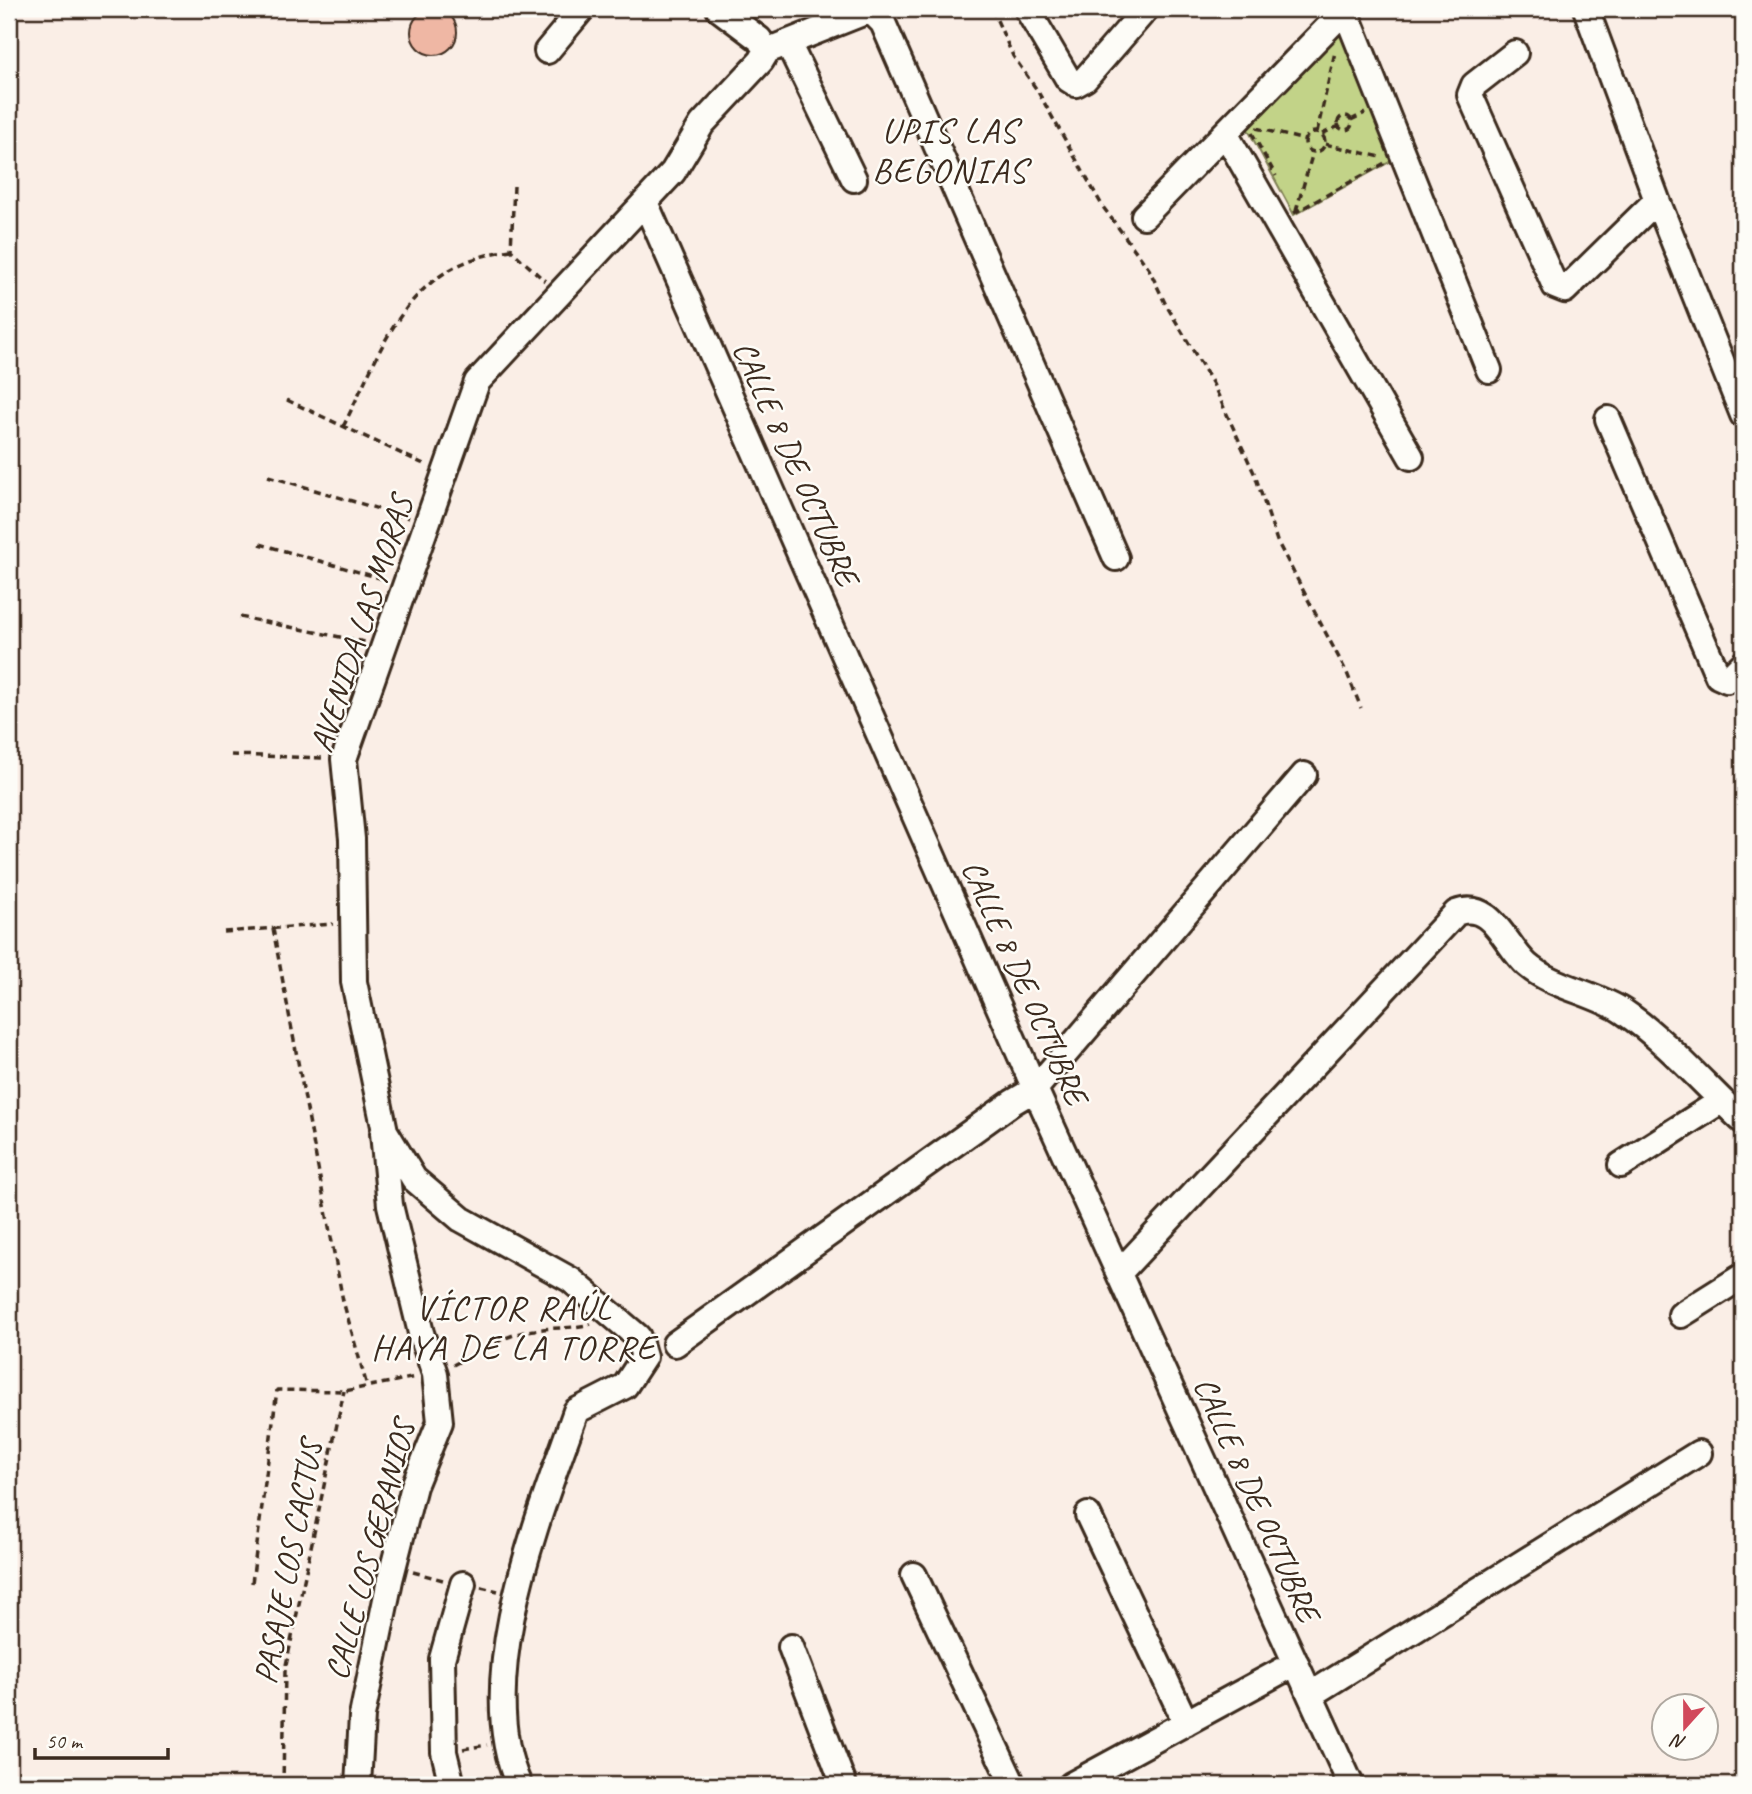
<svg xmlns="http://www.w3.org/2000/svg" width="1752" height="1794" viewBox="0 0 1752 1794" font-family="Caveat,sans-serif">
<style>
.green{fill:#c2d388;stroke:#7e7e53;stroke-width:2}
.building{fill:#efb7a4;stroke:#3b2a1e;stroke-width:2}
.lines{fill:none;stroke-linecap:round;stroke-linejoin:round}
.minor-casing{stroke:#3b2a1e;stroke-width:30}
.path{stroke:#3b2a1e;stroke-width:3.5;stroke-dasharray:7 5;stroke-linecap:butt}
.minor{stroke:#fdfcf7;stroke-width:24}
.labels{text-anchor:middle;dominant-baseline:central;stroke-width:5;stroke-linejoin:round;paint-order:stroke}
.street-label{font-size:33px;fill:#3b2a1e;stroke:#fdfcf7}
.neighbourhood-label{font-size:35px;letter-spacing:2px;fill:#3b2a1e;stroke:#fdfcf7}
</style>
<rect width="100%" height="100%" fill="#faeee6"/>
<filter id="ink" filterUnits="userSpaceOnUse"><feTurbulence type="fractalNoise" baseFrequency=".0143" numOctaves="2"/><feDisplacementMap in="SourceGraphic" scale="14" xChannelSelector="R" yChannelSelector="G"/><feConvolveMatrix kernelMatrix="1 2 1 2 8 2 1 2 1" color-interpolation-filters="sRGB"/></filter>
<g filter="url(#ink)">
<!-- green -->
<path class="green" d="M1340 26 1393 160 1294 215 1246 126Z"/>
<!-- building -->
<path class="building" d="M411 32a23 23 0 1 1 46 0a23 23 0 1 1-46 0Z"/>
<g class="lines">
<!-- minor casing -->
<g class="minor-casing">
<path id="minor" d="M719 9 759 39 767 51
M869 9 883 23 1116 558
M1027 9 1068 79 1076 84 1085 79 1146 9
M1586 9 1657 200 1743 415
M788 43 854 179
M774 48 870 10
M547 51 582 9
M1515 53 1474 85 1470 95 1555 286 1565 290 1657 200
M1225 133 1411 457
M645 202 1035 1089 1351 1785
M1144 216 1345 10 1489 370
M1608 419 1718 676 1727 680 1743 664
M1621 1165 1721 1101
M1119 1273 1456 913C1492 899 1505 946 1527 965 1552 987 1596 993 1624 1012 1668 1042 1704 1085 1743 1121
M1681 1315 1743 1276
M675 1344 1013 1102 1035 1089 1304 775
M1088 1515 1186 1723
M914 1575 1013 1785
M791 1647 844 1785
M1310 1695 1699 1453
M358 1785 362 1716 390 1580 414 1486 440 1422 435 1374 421 1333 390 1205 383 1133
M452 1785 444 1752 442 1659 463 1584
M519 1785C471 1679 540 1514 576 1411L625 1386 644 1357 638 1337 571 1280 461 1219 414 1179 385 1131 354 982 352 839 344 759 477 382 673 172 702 124 761 61 767 51
M1071 1785 1296 1663"/>
</g>
<!-- path -->
<path class="path" d="M992 9 1013 56 1037 90 1103 207 1149 269 1165 303 1213 384 1255 475 1277 541 1347 673 1361 708
M1338 123a7 7 0 1 1 14 0a7 7 0 1 1-14 0Z
M1351 120 1365 113
M1256 128 1305 140
M1317 132 1335 52
M1305 142a10 10 0 1 1 20 0a10 10 0 1 1-20 0Z
M1252 133 1276 176
M1322 134 1339 126
M1325 144 1381 157
M514 186 511 250 545 281
M1296 211 1313 152
M1294 213 1385 163
M287 400 428 466
M343 427C385 343 405 265 511 250
M268 476 409 518
M260 544 387 580
M240 617 365 642
M231 755 324 758
M273 929 343 1301 367 1386
M224 932 333 924
M453 1365C478 1352 507 1333 535 1330 554 1327 572 1329 591 1324
M413 1572 443 1580
M252 1583 277 1390 345 1391 416 1377
M481 1587 498 1591
M463 1749 487 1745
M283 1785 285 1670 344 1391"/>
<!-- minor -->
<use href="#minor" class="minor"/>
</g>
</g>
<g class="labels">
<!-- street labels -->
<g class="street-label">
<text transform="translate(796 463) rotate(66)">CALLE 8 DE OCTUBRE</text>
<text transform="translate(361 624) rotate(-72)">AVENIDA LAS MORAS</text>
<text transform="translate(1025 982) rotate(66)">CALLE 8 DE OCTUBRE</text>
<text transform="translate(1257 1499) rotate(66)">CALLE 8 DE OCTUBRE</text>
<text transform="translate(370 1550) rotate(-75)">CALLE LOS GERANIOS</text>
<text transform="translate(288 1562) rotate(-79)">PASAJE LOS CACTUS</text>
</g>
<!-- neighbourhood labels -->
<g class="neighbourhood-label">
<text x="950" y="130">UPIS LAS<tspan x="950" dy="40">BEGONIAS</tspan></text>
<text x="514" y="1307">VÍCTOR RAÚL<tspan x="514" dy="40">HAYA DE LA TORRE</tspan></text>
</g>
</g>
<!-- margin -->
<rect width="1752" height="1794" fill="none" stroke="#fdfcf7" stroke-width="35"/>
<rect x="18" y="18" width="1717" height="1759" fill="none" stroke="#3b2a1e" stroke-width="2.5" filter="url(#ink)"/>
<!-- north arrow -->
<g transform="translate(1685 1727) rotate(201)"><circle r="33" fill="#fdfcf7" stroke="#afa8a0" stroke-width="2"/>
<path d="M0-5L12 26L0 18L-12 26Z" fill="#d1495b"/>
<text y="-10" font-size="19" font-weight="bold" text-anchor="middle" fill="#3b2a1e">N</text>
</g>
<!-- scale -->
<path d="M35 1748v10h133v-10" fill="none" stroke="#3b2a1e" stroke-width="3.5"/>
<text x="46" y="1748" font-size="21" fill="#3b2a1e" stroke="#fdfcf7" stroke-width="5" paint-order="stroke">50 m</text>
</svg>
